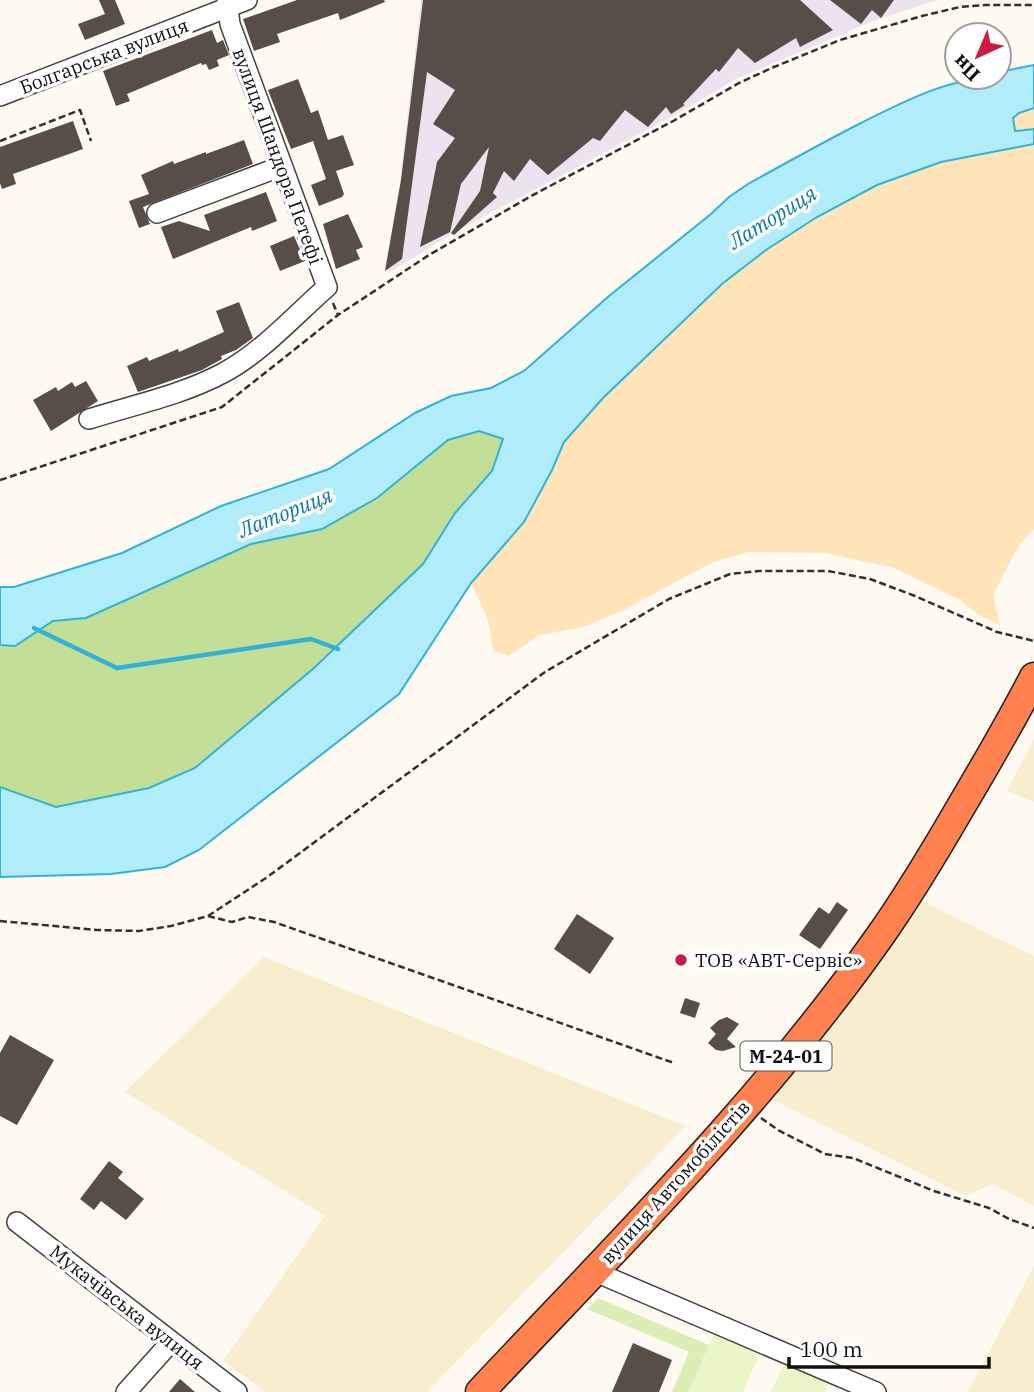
<svg xmlns="http://www.w3.org/2000/svg" width="1034" height="1392" viewBox="0 0 1034 1392" font-family="'IBM Plex Serif',serif">
<style>
.industrial{fill:#ebe3ee}
.farmland{fill:#f8edce}
.green{fill:#dcedb7}
.forest{fill:#c3df95}
.sand{fill:#ffe3b9}
.pitch{fill:#ecf4c9}
.water{fill:#b1ecfb;stroke:#32b2d8;stroke-width:2}
.lines{fill:none;stroke-linecap:round;stroke-linejoin:round}
.stream{stroke:#32b2d8;stroke-width:4.5}
.building{fill:#594d4a}
.minor-casing{stroke:#424242;stroke-width:22}
.highway-casing{stroke:#202020;stroke-width:31}
.path{stroke:#313131;stroke-width:2.5;stroke-dasharray:7 3.5;stroke-linecap:butt}
.minor{stroke:#fff;stroke-width:19}
.highway{stroke:#ff814f;stroke-width:28}
.poi-dot{fill:#cb1b42;stroke:#fff;stroke-width:2.5}
.labels{text-anchor:middle;dominant-baseline:central;stroke-width:7;stroke-linejoin:round;paint-order:stroke}
.shield{fill:#fff;stroke:#575757;stroke-width:2}
.shield-label{font-size:18px;font-weight:bold;fill:#0f0f0f}
.street-label{font-size:19px;fill:#0f0f0f;stroke:#fff}
.poi-label{font-size:19px;fill:#0f0f0f;stroke:#fff;text-anchor:start}
.water-label{font-size:21px;font-style:italic;fill:#0e7ca3;stroke:#fff}
</style>
<rect width="100%" height="100%" fill="#fffaf1"/>
<!-- industrial -->
<path class="industrial" d="M421 0H937L871 22 736 79 675 115 459 230 388 273 386 263 400 181Z"/>
<!-- farmland -->
<path class="farmland" d="M1034 739V802L1007 791Z
M918 899 1034 956V1206L992 1184 966 1196 773 1100Z
M264 957 686 1126 427 1392H266L223 1361 325 1216 125 1092Z
M1034 1266V1392H968Z"/>
<!-- green -->
<path class="green" d="M598 1298 709 1345 689 1392H672L689 1352 587 1309Z"/>
<!-- forest -->
<path class="forest" d="M479 431 503 439 492 471 455 513 423 564 314 668 195 768 149 788 55 807 0 787V645L15 646 53 621 86 618 251 544 322 529 377 498 448 440Z"/>
<!-- sand -->
<path class="sand" d="M1034 108V129L1015 131 1013 117 1019 113Z
M1034 144V529L1019 545 993 595 1000 625 1028 639 979 615 960 600 894 568 826 553 748 552 711 563 622 611 583 627 540 635 509 656 494 651 487 617 471 583 552 470 564 442 603 398 722 284 766 250 817 217 878 185 941 162Z"/>
<!-- pitch -->
<path class="pitch" d="M715 1331 761 1351 743 1392H689Z
M785 1361 830 1381 825 1392H771Z"/>
<!-- water -->
<path class="water" d="M1034 65V108L1019 113 1013 118 1015 131 1034 129V144L941 162 877 185 817 217 766 250 722 284 603 398 564 442 552 470 524 522 471 583 399 694 199 850 165 867 111 874 0 877V787L56 807 149 788 195 768 314 668 423 564 455 513 492 471 503 439 479 431 448 440 377 498 322 529 251 544 86 618 53 621 15 646 0 645V587H14L122 553 221 506 329 469 415 413 451 396 491 388 524 371 609 296 711 214 729 197 748 184C784 164 820 144 857 125 901 103 949 77 999 77V72Z"/>
<g class="lines">
<!-- stream -->
<path class="stream" d="M34 628 117 668 311 639 338 649"/>
</g>
<!-- building -->
<path class="building" d="M99 0H115L125 24 85 40 78 24 105 14Z
M297 0H384L385 2 340 20 338 13 277 34 280 42 254 51 243 19Z
M423 0H800L833 30 800 47 796 38 755 63 738 48 719 72 716 69 683 104 685 105 671 114 666 107 648 127 625 110 600 141 593 138 548 175 530 159 514 181 504 171 493 193 497 197 454 235 451 233 480 191 489 147 461 184 450 232 420 247 437 162 455 138 433 124 455 90 427 72 402 259 385 271 401 180Z
M830 0H894L881 18 872 10 861 24Z
M212 30 217 43 223 40 229 55 217 60 219 66 209 70 206 64 202 65 201 63 127 94 130 101 116 106 103 71Z
M298 79 311 113 318 110 328 140 343 135 354 165 336 171 344 194 342 197 319 206 311 185 326 179 313 141 291 149 268 90Z
M73 121 83 149 13 174 16 184 2 189 0 183V147Z
M244 140 253 164 143 207 150 224 139 228 129 201 149 194 141 175 173 161 174 164 206 152V154Z
M266 192 277 221 252 231 251 227 173 259 161 227 179 221 210 231 204 215Z
M348 214 363 247 356 250 360 259 336 269 323 224Z
M294 236 305 261 280 271 270 246Z
M239 302 253 338 236 350 221 356 222 359 202 370 138 392 127 366 147 357 149 361 178 349 179 352 224 332 216 311Z
M86 381 98 401 51 431 33 400 56 387 58 391 72 382 75 387Z
M837 902 848 910 820 949 799 935 819 907 829 914Z
M577 914 614 938 590 974 554 949Z
M685 998 700 1003 695 1018 680 1013Z
M727 1017 739 1024 727 1039 736 1047 723 1051 716 1050 708 1043 716 1034 710 1028 719 1020Z
M10 1035 54 1060 17 1125 0 1116V1053Z
M109 1161 123 1172 118 1178 144 1199 126 1220 101 1201 94 1210 80 1199Z
M633 1343 672 1360 659 1392H612Z
M180 1379 195 1392H169Z"/>
<g class="lines">
<!-- minor casing -->
<g class="minor-casing">
<path id="minor" d="M0 96 247 0
M157 213 282 166
M89 419C133 405 182 395 223 373 261 353 294 316 327 287L230 24 227 0
M17 1222 237 1392
M593 1271 876 1392
M126 1392 171 1342"/>
</g>
<!-- highway casing -->
<g class="highway-casing">
<path id="highway" d="M480 1392C618 1245 764 1101 880 936 909 895 934 853 959 810 985 766 1011 722 1034 677"/>
</g>
<!-- path -->
<path class="path" d="M0 141 80 110 91 141
M333 303 338 315
M0 480 222 407 338 315 429 255 531 196 675 120 739 83 774 67 840 40 922 16 960 7 985 5H1034
M208 916 232 922 248 917 274 922 674 1063
M0 921 97 930 139 931 171 926 208 916 266 878 545 672 669 599 730 574 759 571H828L870 579 915 596 997 632 1034 641
M761 1118 778 1130 825 1154 853 1158 934 1191 989 1208 1009 1219 1034 1228"/>
<!-- minor -->
<use href="#minor" class="minor"/>
<!-- highway -->
<use href="#highway" class="highway"/>
</g>
<!-- markers -->
<circle class="poi-dot" cx="681" cy="960" r="7"/>
<g class="labels">
<!-- shield labels -->
<rect class="shield" x="740.5" y="1041.5" width="91" height="29" rx="5"/>
<g class="shield-label">
<text x="786" y="1056">М-24-01</text>
</g>
<!-- street labels -->
<g class="street-label">
<text transform="translate(104 56) rotate(-21)">Болгарська вулиця</text>
<text transform="translate(278 156) rotate(70)">вулиця Шандора Петефі</text>
<text transform="translate(675 1182) rotate(-48)">вулиця Автомобілістів</text>
<text transform="translate(127 1307) rotate(38)">Мукачівська вулиця</text>
</g>
<!-- poi labels -->
<g class="poi-label">
<text x="695" y="960">ТОВ «АВТ-Сервіс»</text>
</g>
<!-- water labels -->
<g class="water-label">
<text transform="translate(772 217) rotate(-32)">Латориця</text>
<text transform="translate(285 512) rotate(-22)">Латориця</text>
</g>
</g>
<!-- north arrow -->
<g transform="translate(978 56) rotate(224)"><circle r="33" fill="#ffffff" stroke="#9f9f9f" stroke-width="2"/>
<path d="M0-5L12 26L0 18L-12 26Z" fill="#cb1b42"/>
<text y="-10" font-size="19" font-weight="bold" text-anchor="middle" fill="#0f0f0f">Пн</text>
</g>
<!-- scale -->
<path d="M789 1357v10h200v-10" fill="none" stroke="#0f0f0f" stroke-width="3.5"/>
<text x="800" y="1357" font-size="21" fill="#0f0f0f" stroke="#ffffff" stroke-width="5" paint-order="stroke">100 m</text>
</svg>
